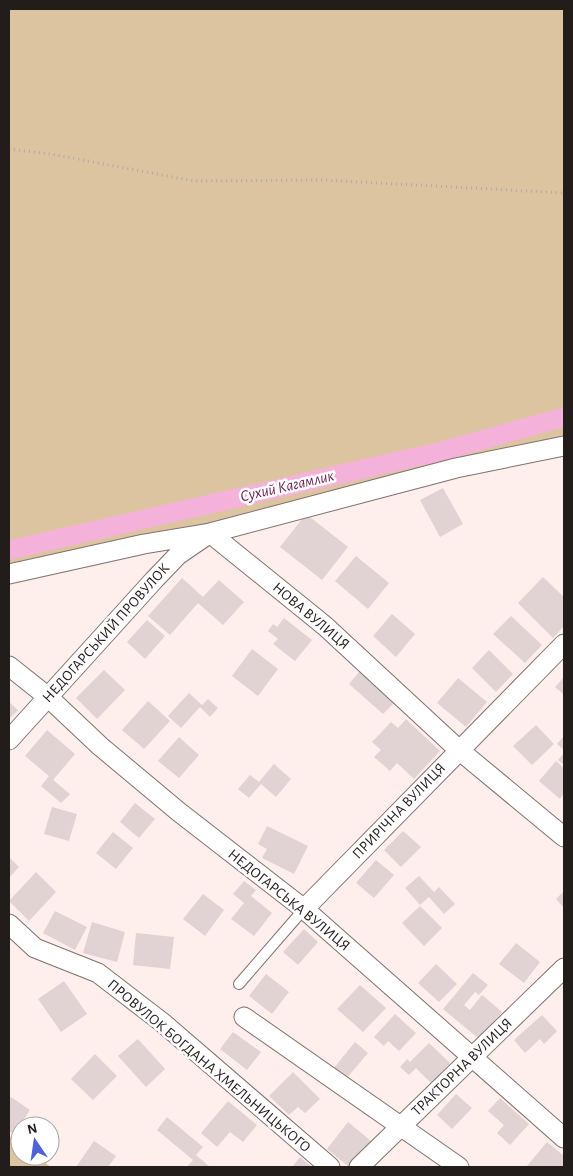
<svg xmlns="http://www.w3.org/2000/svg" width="573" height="1176" viewBox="0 0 573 1176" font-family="'Alegreya Sans',sans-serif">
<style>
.green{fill:#ddc4a0}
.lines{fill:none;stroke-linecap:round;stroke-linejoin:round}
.canal{stroke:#f4b2da;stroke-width:19}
.building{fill:#e1d2d4}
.lane-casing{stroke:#7f716e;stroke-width:12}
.street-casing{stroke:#7f716e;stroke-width:21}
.path{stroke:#b5a9a7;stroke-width:3;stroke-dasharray:1 4;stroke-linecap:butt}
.lane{stroke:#fff;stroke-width:10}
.street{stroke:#fff;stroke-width:19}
.labels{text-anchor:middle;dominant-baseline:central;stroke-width:5;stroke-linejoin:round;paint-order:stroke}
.street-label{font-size:15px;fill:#221c1b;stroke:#fff}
.water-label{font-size:16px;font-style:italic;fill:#6d2255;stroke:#fff}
</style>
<rect width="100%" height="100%" fill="#feeeec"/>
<!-- green -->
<path class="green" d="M9 9H564V437L310 501 9 569Z
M9 1136 20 1144V1156H36L51 1167H9Z"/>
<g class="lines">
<!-- canal -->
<path class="canal" d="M9 550 442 451 564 417"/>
</g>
<!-- building -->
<path class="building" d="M443 488 463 524 440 537 420 500Z
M306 514 348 547 322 580 280 547Z
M356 556 389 583 368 609 335 581Z
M543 577 564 597V626L553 638 518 603Z
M182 578 203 597 219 580 244 602 223 625 198 603 170 635 148 616Z
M392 614 415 634 396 657 373 636Z
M511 616 542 645 525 663 493 634Z
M284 618 312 640 295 661 273 644 278 639 268 631 273 624 277 627Z
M147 620 165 636 145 659 127 642Z
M252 649 278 669 258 696 232 676Z
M489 650 513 674 496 692 472 668Z
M104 670 125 690 97 719 76 698Z
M360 671 395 702 383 714 349 684Z
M564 677V695L555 687Z
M458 678 487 702 466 727 437 703Z
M189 693 202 705 208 699 218 708 210 717 200 707 181 728 168 716Z
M148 701 170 721 144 749 122 730Z
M9 702 18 710 9 719Z
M406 719 440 751 414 779 397 763 390 771 374 757 381 750 372 742 391 722 398 728Z
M536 725 554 744 532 765 513 746Z
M47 730 75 754 53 780 70 794 61 803 41 786 49 776 25 756Z
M564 736V750L557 744Z
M179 737 199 755 179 778 158 761Z
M564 753V765L558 760Z
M556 761 564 768V793L560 799 539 781Z
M274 764 291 779 276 797 261 784 249 798 238 789 250 775 259 782Z
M135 803 155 819 139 838 120 822Z
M52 807 77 814 69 841 44 834Z
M267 826 308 846 294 874 262 858 267 849 258 844Z
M403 831 421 847 401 867 384 850Z
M113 832 133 848 116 869 96 853Z
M9 857 19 867 9 878Z
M376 860 394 875 374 898 356 883Z
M36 872 56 892 29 921 9 901Z
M419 876 434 892 439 887 455 904 444 914 429 897 420 905 405 888Z
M244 881 256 890 251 896 272 913 254 936 231 919 244 903 233 894Z
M564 891V908L556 899Z
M203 894 224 910 205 936 183 919Z
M420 906 442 928 424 946 402 923Z
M55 911 87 927 75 950 43 933Z
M92 922 125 932 117 962 83 953Z
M304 929 318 942 298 965 283 952Z
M136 933 174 937 170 969 133 965Z
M516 943 540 962 524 983 499 964Z
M436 964 457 984 439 1002 418 983Z
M473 973 488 985 479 995 475 992 464 1005 470 1010 482 995 502 1012 479 1039 443 1009Z
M266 974 289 992 272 1014 249 996Z
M64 981 87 1014 61 1032 38 999Z
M360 985 386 1008 363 1032 337 1009Z
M395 1014 416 1033 399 1051 388 1041 384 1046 374 1037Z
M542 1015 557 1031 544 1044 540 1039 525 1053 514 1040Z
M233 1032 261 1052 247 1070 220 1049Z
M138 1039 165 1069 146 1087 118 1056Z
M355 1042 368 1053 346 1079 333 1069Z
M429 1043 450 1063 431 1083 416 1068 409 1075 400 1067 407 1059 410 1062Z
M95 1054 117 1076 93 1100 71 1079Z
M293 1072 320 1099 305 1113 298 1107 289 1115 269 1096Z
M456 1094 472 1108 452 1129 437 1115Z
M11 1097 30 1110 14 1134 9 1131V1101Z
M500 1098 529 1124 510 1145 497 1133 504 1125 488 1111Z
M228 1101 257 1125 243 1142 230 1132 217 1147 201 1133Z
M167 1117 203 1147 196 1155 210 1167H187L193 1160 157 1130Z
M348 1122 371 1141 349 1167 327 1149Z
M94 1141 116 1156 108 1167H76Z
M547 1142 564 1156V1167H528L527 1166Z
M300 1157 312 1167H292Z"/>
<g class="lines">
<!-- lane casing -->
<g class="lane-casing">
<path id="lane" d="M239 984 304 909"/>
</g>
<!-- street casing -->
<g class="street-casing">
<path id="street" d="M9 574 144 544 210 533 325 626 459 750 564 837
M9 666 48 697 100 746 179 812 304 909 564 1138
M9 740 154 580 178 555 210 533 456 468 564 446
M304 909 564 644
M9 924 35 948 98 973 163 1023 330 1167
M244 1017 459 1167
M359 1167 564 968"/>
</g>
<!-- path -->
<path class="path" d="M9 149 51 154 194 181 324 180 564 193"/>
<!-- lane -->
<use href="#lane" class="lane"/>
<!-- street -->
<use href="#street" class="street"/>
</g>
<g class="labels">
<!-- street labels -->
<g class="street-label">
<text transform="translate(311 616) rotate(40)">НОВА ВУЛИЦЯ</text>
<text transform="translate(106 633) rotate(-48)">НЕДОГАРСЬКИЙ ПРОВУЛОК</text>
<text transform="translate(399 811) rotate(-46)">ПРИРІЧНА ВУЛИЦЯ</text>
<text transform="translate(289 900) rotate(39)">НЕДОГАРСЬКА ВУЛИЦЯ</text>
<text transform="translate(209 1066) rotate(40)">ПРОВУЛОК БОГДАНА ХМЕЛЬНИЦЬКОГО</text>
<text transform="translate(462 1067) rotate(-44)">ТРАКТОРНА ВУЛИЦЯ</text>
</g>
<!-- water labels -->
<g class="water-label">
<text transform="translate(287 486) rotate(-13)">Сухий Кагамлик</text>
</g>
</g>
<!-- border -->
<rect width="573" height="1176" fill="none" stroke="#221c1b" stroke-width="20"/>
<!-- north arrow -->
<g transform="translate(35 1141) rotate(347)"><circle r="24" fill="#ffffff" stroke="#a7a4a4"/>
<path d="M0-4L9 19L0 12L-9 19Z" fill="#4f63d8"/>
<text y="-8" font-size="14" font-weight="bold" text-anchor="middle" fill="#221c1b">N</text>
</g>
</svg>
